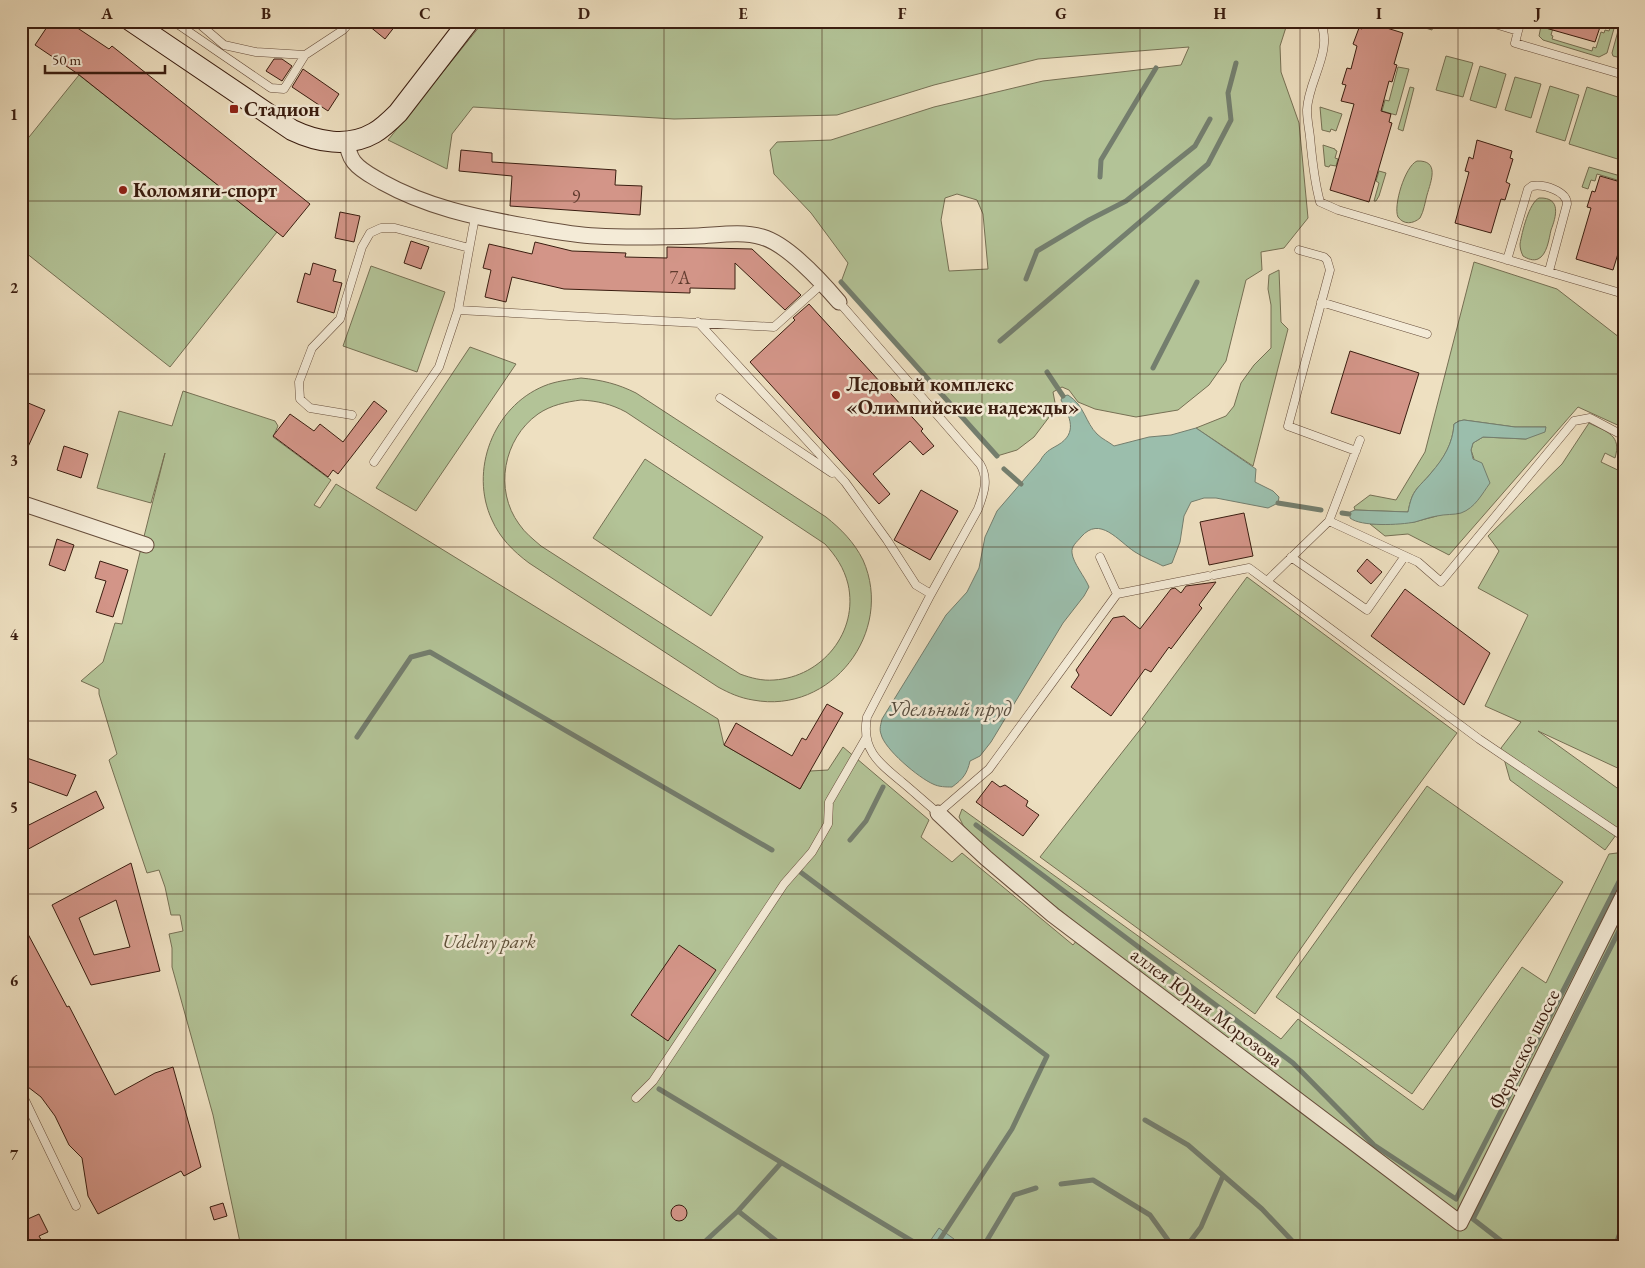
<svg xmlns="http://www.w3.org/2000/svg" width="1645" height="1268" viewBox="0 0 1645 1268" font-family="'EB Garamond',serif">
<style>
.green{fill:#b3c397;stroke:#767054;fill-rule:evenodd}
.water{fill:#9bbeac;stroke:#747e6e}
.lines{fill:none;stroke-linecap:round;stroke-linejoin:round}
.stream{stroke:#747e6e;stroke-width:5}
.building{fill:#d39588;stroke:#3a1d10;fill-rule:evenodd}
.lane-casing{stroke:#674e3c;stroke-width:9}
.street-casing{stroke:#674e3c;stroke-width:17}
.secondary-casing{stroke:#3a1d10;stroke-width:22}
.lane{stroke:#f4ebd7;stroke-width:8}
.street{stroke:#f4ebd7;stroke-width:15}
.secondary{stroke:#f4ebd7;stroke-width:20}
.grid{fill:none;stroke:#3a1d10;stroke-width:1;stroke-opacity:0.55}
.poi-dot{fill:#8f2418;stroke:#f4ebd7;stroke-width:2}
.labels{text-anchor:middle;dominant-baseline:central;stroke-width:5;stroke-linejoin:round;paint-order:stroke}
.number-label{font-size:18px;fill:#603b2e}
.poi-label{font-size:20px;font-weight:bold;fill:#3a1d10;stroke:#f4ebd7;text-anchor:start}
.park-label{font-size:20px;font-style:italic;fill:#5e4f38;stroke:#f4ebd7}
.street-label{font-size:20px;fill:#3a1d10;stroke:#f4ebd7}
.water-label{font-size:21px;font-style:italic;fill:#574d3f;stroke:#f4ebd7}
.neatline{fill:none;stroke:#3a1d10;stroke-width:2}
.grid-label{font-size:16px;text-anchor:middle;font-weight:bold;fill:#3a1d10}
</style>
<rect width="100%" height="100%" fill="#eee0c1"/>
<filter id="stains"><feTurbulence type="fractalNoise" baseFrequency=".004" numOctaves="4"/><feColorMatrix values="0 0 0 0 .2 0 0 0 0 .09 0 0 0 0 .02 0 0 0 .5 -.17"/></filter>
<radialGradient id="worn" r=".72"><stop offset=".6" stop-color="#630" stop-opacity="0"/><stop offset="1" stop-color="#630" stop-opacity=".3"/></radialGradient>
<!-- green -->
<path class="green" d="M484 21H1288L1280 46 1281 72 1299 123 1308 218 1284 248 1261 252 1262 270 1246 280 1226 361 1209 385 1178 410 1136 417 1095 409 1078 402 1069 390 1062 387 1053 392 1056 408 1034 437 1017 450 997 456 841 282 848 263 811 213 774 174 770 150 777 142 831 140 934 107 1043 81 1181 65 1189 47 1038 59 934 85 837 115 674 119 473 107 452 134 447 169 388 140ZM957 194 977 200 983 214 988 269 949 271 941 220 945 198Z
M1403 21H1434L1432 30Z
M1542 21H1555L1551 35 1553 36 1552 39 1592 51 1593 47 1596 48 1601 32 1604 33 1605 30 1609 31 1612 21H1621L1619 26 1615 25 1607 53 1599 57 1543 40 1539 36Z
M1618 31 1622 33 1624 39 1617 57 1613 56 1612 53Z
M1446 56 1473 63 1463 97 1436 90Z
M1480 66 1506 74 1496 108 1470 100Z
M1398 67 1409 69 1396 115 1382 111 1385 100 1389 101Z
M79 75 277 232 170 367 21 249V147Z
M1515 77 1541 84 1531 118 1505 110Z
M1550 86 1579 95 1565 141 1536 132Z
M1410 87 1414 88 1403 131 1398 129Z
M1587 87 1624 99V161L1569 144Z
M1320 107 1342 114 1336 131 1331 129 1330 132 1322 130Z
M1323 145 1335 149V150L1337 151 1335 158 1338 159 1336 166 1330 165 1329 167 1325 166Z
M1417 161C1440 160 1431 181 1427 195 1425 202 1424 211 1420 218 1413 224 1404 225 1398 217 1393 206 1405 166 1417 161Z
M1589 167 1624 177V182L1597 174 1595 181 1591 180 1588 189 1582 187Z
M1379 171 1386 173 1379 196 1376 201H1374L1379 183 1376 181Z
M1539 198C1562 197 1556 217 1551 230 1549 239 1547 255 1538 259 1533 261 1528 259 1523 256 1521 252 1520 248 1520 244 1522 232 1529 203 1539 198Z
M1474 262 1557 289 1624 341V428L1578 407 1449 555 1408 534 1385 536 1370 524 1414 522 1437 516 1474 459 1471 450 1473 443 1483 437 1526 439 1546 427H1515L1464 420 1459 421 1454 424C1453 443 1444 459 1431 473 1425 481 1416 487 1412 497 1410 502 1409 507 1408 512L1355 510 1354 507 1370 495 1396 500 1425 452Z
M371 266 445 292 417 372 343 346Z
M1279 270 1281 322 1288 329 1253 466 1196 428 1226 416 1234 406 1241 383 1254 365 1271 348V305L1268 289 1269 275Z
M470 347 516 364 416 511 376 488Z
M581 378C602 380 618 384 636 393L826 517C841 529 854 542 863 560 895 632 831 715 753 700 740 698 729 693 718 687L529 563C513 551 500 538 492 520 469 471 493 407 544 386 556 381 568 380 581 378ZM581 400C598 401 611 404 626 412L825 544C836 556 844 568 848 584 859 632 822 677 774 680 762 681 751 678 740 674L541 546C533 539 525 533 519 524 494 490 503 439 538 414 551 405 566 402 581 400Z
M183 391 275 421 278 426 273 437 331 480 314 505 320 508 336 484 718 719 724 745 800 789 810 771 828 770 843 747 929 820 921 837 952 862 962 853 1073 945 1085 930 990 854 963 825 959 817 962 809 1281 1039 1298 1019 1423 1110 1522 967 1546 983 1609 854 1617 853 1624 856V1247H241L213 1115 172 967V948L169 934 183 931 180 915H171L165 887 159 870 147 873 109 760 117 754 99 694V689L81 681 103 662 115 623 122 624 165 453 151 503 97 488 119 411 172 426Z
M1589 423C1607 432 1622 435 1615 458L1605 453 1601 462 1624 473V771L1538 731 1624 793V824L1605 850 1510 780 1501 748 1521 722 1485 706 1528 615 1478 588 1499 551 1488 536 1562 464Z
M645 459 763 537 711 616 593 538Z
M1247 577 1457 733 1353 874 1255 1014 1040 857 1146 722 1142 719Z
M1427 786 1563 882 1412 1094 1276 997Z"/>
<!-- water -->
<path class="water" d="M1068 395C1085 406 1085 422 1097 434 1102 439 1109 442 1114 446L1149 437 1171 435 1196 428 1256 469 1255 482 1273 491 1279 497 1278 503 1268 508 1216 498H1204L1191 502 1184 516 1180 542 1172 563 1163 566C1154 561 1144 558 1135 552 1118 541 1100 515 1081 537 1077 542 1071 546 1072 553 1073 563 1085 577 1089 587L1084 596 1063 623 991 742 980 756 970 761C967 774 963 779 952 787 946 787 939 787 933 784 919 778 884 749 881 734 879 729 881 724 882 719L946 615 967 592 979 568 985 537 997 511 1040 461C1045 452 1049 450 1058 445 1078 433 1070 417 1061 400L1063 396Z
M1464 420 1515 427H1546L1545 432 1526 439 1483 437 1473 443 1471 450 1473 459 1482 463 1490 483C1482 494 1475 508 1461 513 1454 515 1445 514 1437 516 1430 517 1422 520 1415 522 1400 525 1361 527 1350 518V512L1355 510 1408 512C1409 507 1410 502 1412 497 1416 487 1425 481 1431 473 1444 458 1453 443 1454 424L1459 421Z
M939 1228 954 1239 949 1247H926Z"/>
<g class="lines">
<!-- stream -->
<path class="stream" d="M1239 21 1241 22
M1100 177 1101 160 1156 68
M1026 279 1037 251 1089 220 1126 201 1195 146 1210 119
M841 282 997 456
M1000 341 1208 164 1231 120 1228 93 1236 63
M1153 368 1197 282
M1047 372 1063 396
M1004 469 1021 484
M1278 503 1321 510
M1342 513 1349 514
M357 737 411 657 430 652 772 850
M976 825 1293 1063 1374 1145 1456 1199 1624 872
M850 840 866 821 883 787
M799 871 1047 1056 1012 1129 935 1247
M659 1089 922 1247
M1145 1120 1188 1145 1262 1209 1298 1247
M1061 1184 1093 1180 1150 1215 1173 1247
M738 1211 784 1247
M699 1247 738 1211 781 1163
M983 1247 1014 1195 1036 1188
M1186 1247 1201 1227 1223 1176
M1509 1247 1473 1219 1624 921
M1615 1247 1621 1230 1624 1198"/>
</g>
<!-- building -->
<path class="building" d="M51 21H67L109 49 112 46 310 204 283 237 78 74 35 45Z
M363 21H399L385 39Z
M1364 21 1403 33 1394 64 1397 65 1392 82 1389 81 1381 111 1391 114 1389 122 1392 123 1369 202 1330 190 1354 104 1341 101 1346 85 1342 84 1347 68 1351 69 1357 46 1353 44 1359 28 1362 29Z
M1536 21H1602L1595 42 1535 25Z
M274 59H282L292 66 282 81 266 71Z
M303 69 339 94 328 111 292 87Z
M1477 140 1512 151 1510 158 1513 159 1506 182 1510 184 1505 200 1501 199 1491 233 1455 223 1469 172 1465 171 1469 157 1473 159Z
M461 150 492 153V162L616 170 615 185 642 186 640 215 510 206 512 176 459 171Z
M1600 176 1624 183V234L1613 270 1576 259 1591 208 1587 207 1592 191 1595 192Z
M340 212 360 216 354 242 335 238Z
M411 241 429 247 421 269 404 263Z
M535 242 572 251 626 253 625 257 667 258V247L752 249 801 295 785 310 735 263V289L690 288V293L564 289 512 277 506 302 485 297 491 270 483 268 489 244 532 254Z
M313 263 336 270 333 281 342 283 334 313 297 302 305 273 310 275Z
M809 304 923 429 921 431 934 446 923 455 910 441 873 474 890 494 879 504 750 362 795 320 793 318Z
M1350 351 1419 373 1400 434 1331 413Z
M21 400 45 410 21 462Z
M374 401 387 411 338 474 333 470 328 477 273 436 290 414 314 431 320 424 343 442Z
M64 446 88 454 81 478 57 470Z
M921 490 958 511 930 560 894 540Z
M1244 513 1253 556 1209 565 1200 522Z
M57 539 74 545 65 571 49 565Z
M1367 559 1382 572 1371 584 1357 571Z
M100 561 128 570 113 617 96 612 106 581 95 578Z
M1216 582 1199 605 1202 608 1171 649 1169 647 1151 672 1145 669 1111 716 1071 687 1079 675 1076 670 1113 618 1124 616 1140 629 1171 589 1175 588 1181 593 1186 586Z
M1405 589 1490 653 1464 705 1371 636Z
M827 704 843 713 800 789 724 745 736 723 792 756 802 738 806 740Z
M21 756 76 775 67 796 21 779Z
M992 781 1000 787 1005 785 1028 801 1026 806 1039 815 1023 836 976 802Z
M96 791 104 808 21 853V829Z
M131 863 160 971 91 985 52 905ZM116 900 130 947 94 955 79 918Z
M21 921 67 1007 69 1006 115 1095 155 1073 173 1067 201 1167 184 1176 181 1171 98 1214 88 1196 82 1158 69 1145 55 1116 41 1097 28 1087 22 1059 23 1044 21 1039Z
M679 945 716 970 668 1041 631 1015Z
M223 1203 227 1216 214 1220 210 1207Z
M671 1213a8 8 0 1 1 16 0a8 8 0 1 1-16 0Z
M39 1214 48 1232 39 1236 45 1247H21V1222Z"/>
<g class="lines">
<!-- lane casing -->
<g class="lane-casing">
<path id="lane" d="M173 21 271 88 284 89 305 55
M196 21 224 45 256 52 305 55 343 30 351 21
M1320 21C1334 51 1308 80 1307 110 1307 119 1309 128 1310 137 1312 159 1314 180 1320 202L1338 210 1624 294
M1485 21 1518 31 1515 43 1624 75
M1518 31 1521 21
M1299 250 1324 257 1327 260 1330 270 1288 426 1356 451
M1507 260 1528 189 1532 186C1544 184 1567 191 1567 204L1549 271
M839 302 980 464C989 479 984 493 978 509L931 594 867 717C861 750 879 763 902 782 914 792 926 803 938 813L989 769 1117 594 1208 576
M1321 302 1427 334
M458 310 774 327 823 283
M698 322 845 482 887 540 916 585 931 594
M720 398 832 473
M352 415 310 408 300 399 299 382 312 348 340 319 362 247 370 233 381 228H395L469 248
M374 462 439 367 458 310 475 217
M1623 466 1624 463
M1329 521 1418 562 1441 582 1574 421 1590 418 1624 436
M1100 557 1117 594
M1291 557 1367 610 1405 556
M1214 575 1249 568 1479 739 1624 837
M1267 581 1329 521 1360 440
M21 1092 76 1206
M636 1098 653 1081 784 884 812 852 828 824 829 802 866 738"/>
</g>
<!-- street casing -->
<g class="street-casing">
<path id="street" d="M347 141C348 149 349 156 354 162 361 171 372 176 382 182 427 207 474 217 525 226 548 230 572 235 596 236 630 238 664 237 698 236 719 235 742 231 762 237 787 244 822 282 839 302
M21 503 146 545
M938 813 986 858 1053 915 1460 1223 1624 894"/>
</g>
<!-- secondary casing -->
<g class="secondary-casing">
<path id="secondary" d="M131 21 292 130C317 142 348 148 374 133 383 128 391 120 398 113L469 21"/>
</g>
<!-- lane -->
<use href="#lane" class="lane"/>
<!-- street -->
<use href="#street" class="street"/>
<!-- secondary -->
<use href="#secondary" class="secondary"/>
</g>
<!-- grid -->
<path class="grid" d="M186 21V1247M346 21V1247M504 21V1247M664 21V1247M822 21V1247M982 21V1247M1140 21V1247M1300 21V1247M1458 21V1247M21 201H1624M21 374H1624M21 547H1624M21 721H1624M21 894H1624M21 1067H1624"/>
<!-- markers -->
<g class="poi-dot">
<rect x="229" y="104" width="10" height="10" rx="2.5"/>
<circle cx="123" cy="190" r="5"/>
<circle cx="836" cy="395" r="5"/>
</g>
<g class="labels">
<!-- number labels -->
<g class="number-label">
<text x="576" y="196">9</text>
<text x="680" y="277">7А</text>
</g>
<!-- poi labels -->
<g class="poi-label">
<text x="244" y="109">Стадион</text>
<text x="133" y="190">Коломяги-спорт</text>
<text x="846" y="384">Ледовый комплекс<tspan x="846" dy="23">«Олимпийские надежды»</tspan></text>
</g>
<!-- park labels -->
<g class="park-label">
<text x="489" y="941">Udelny park</text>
</g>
<!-- street labels -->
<g class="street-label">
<text transform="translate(1207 1007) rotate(37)">аллея Юрия Морозова</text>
<text transform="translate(1524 1049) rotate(-63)">Фермское шоссе</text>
</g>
<!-- water labels -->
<g class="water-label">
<text x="950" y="708">Удельный пруд</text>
</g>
</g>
<!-- margin -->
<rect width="1645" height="1268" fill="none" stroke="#eee0c1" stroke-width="55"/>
<!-- scale -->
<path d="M45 65v8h120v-8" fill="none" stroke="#3a1d10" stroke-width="2.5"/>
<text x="52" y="65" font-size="15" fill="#3a1d10" stroke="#f4ebd7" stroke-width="4" paint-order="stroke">50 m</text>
<rect x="28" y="28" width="1590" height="1212" class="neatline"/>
<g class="grid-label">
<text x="107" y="19">A</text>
<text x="266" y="19">B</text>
<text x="425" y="19">C</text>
<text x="584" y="19">D</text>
<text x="743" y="19">E</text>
<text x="902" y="19">F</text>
<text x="1061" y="19">G</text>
<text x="1220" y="19">H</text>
<text x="1379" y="19">I</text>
<text x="1538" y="19">J</text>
<text x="14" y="120">1</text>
<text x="14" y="293">2</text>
<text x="14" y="466">3</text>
<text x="14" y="640">4</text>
<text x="14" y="813">5</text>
<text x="14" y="986">6</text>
<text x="14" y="1160">7</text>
</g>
<rect width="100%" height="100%" filter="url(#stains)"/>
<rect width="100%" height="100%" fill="url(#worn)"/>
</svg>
